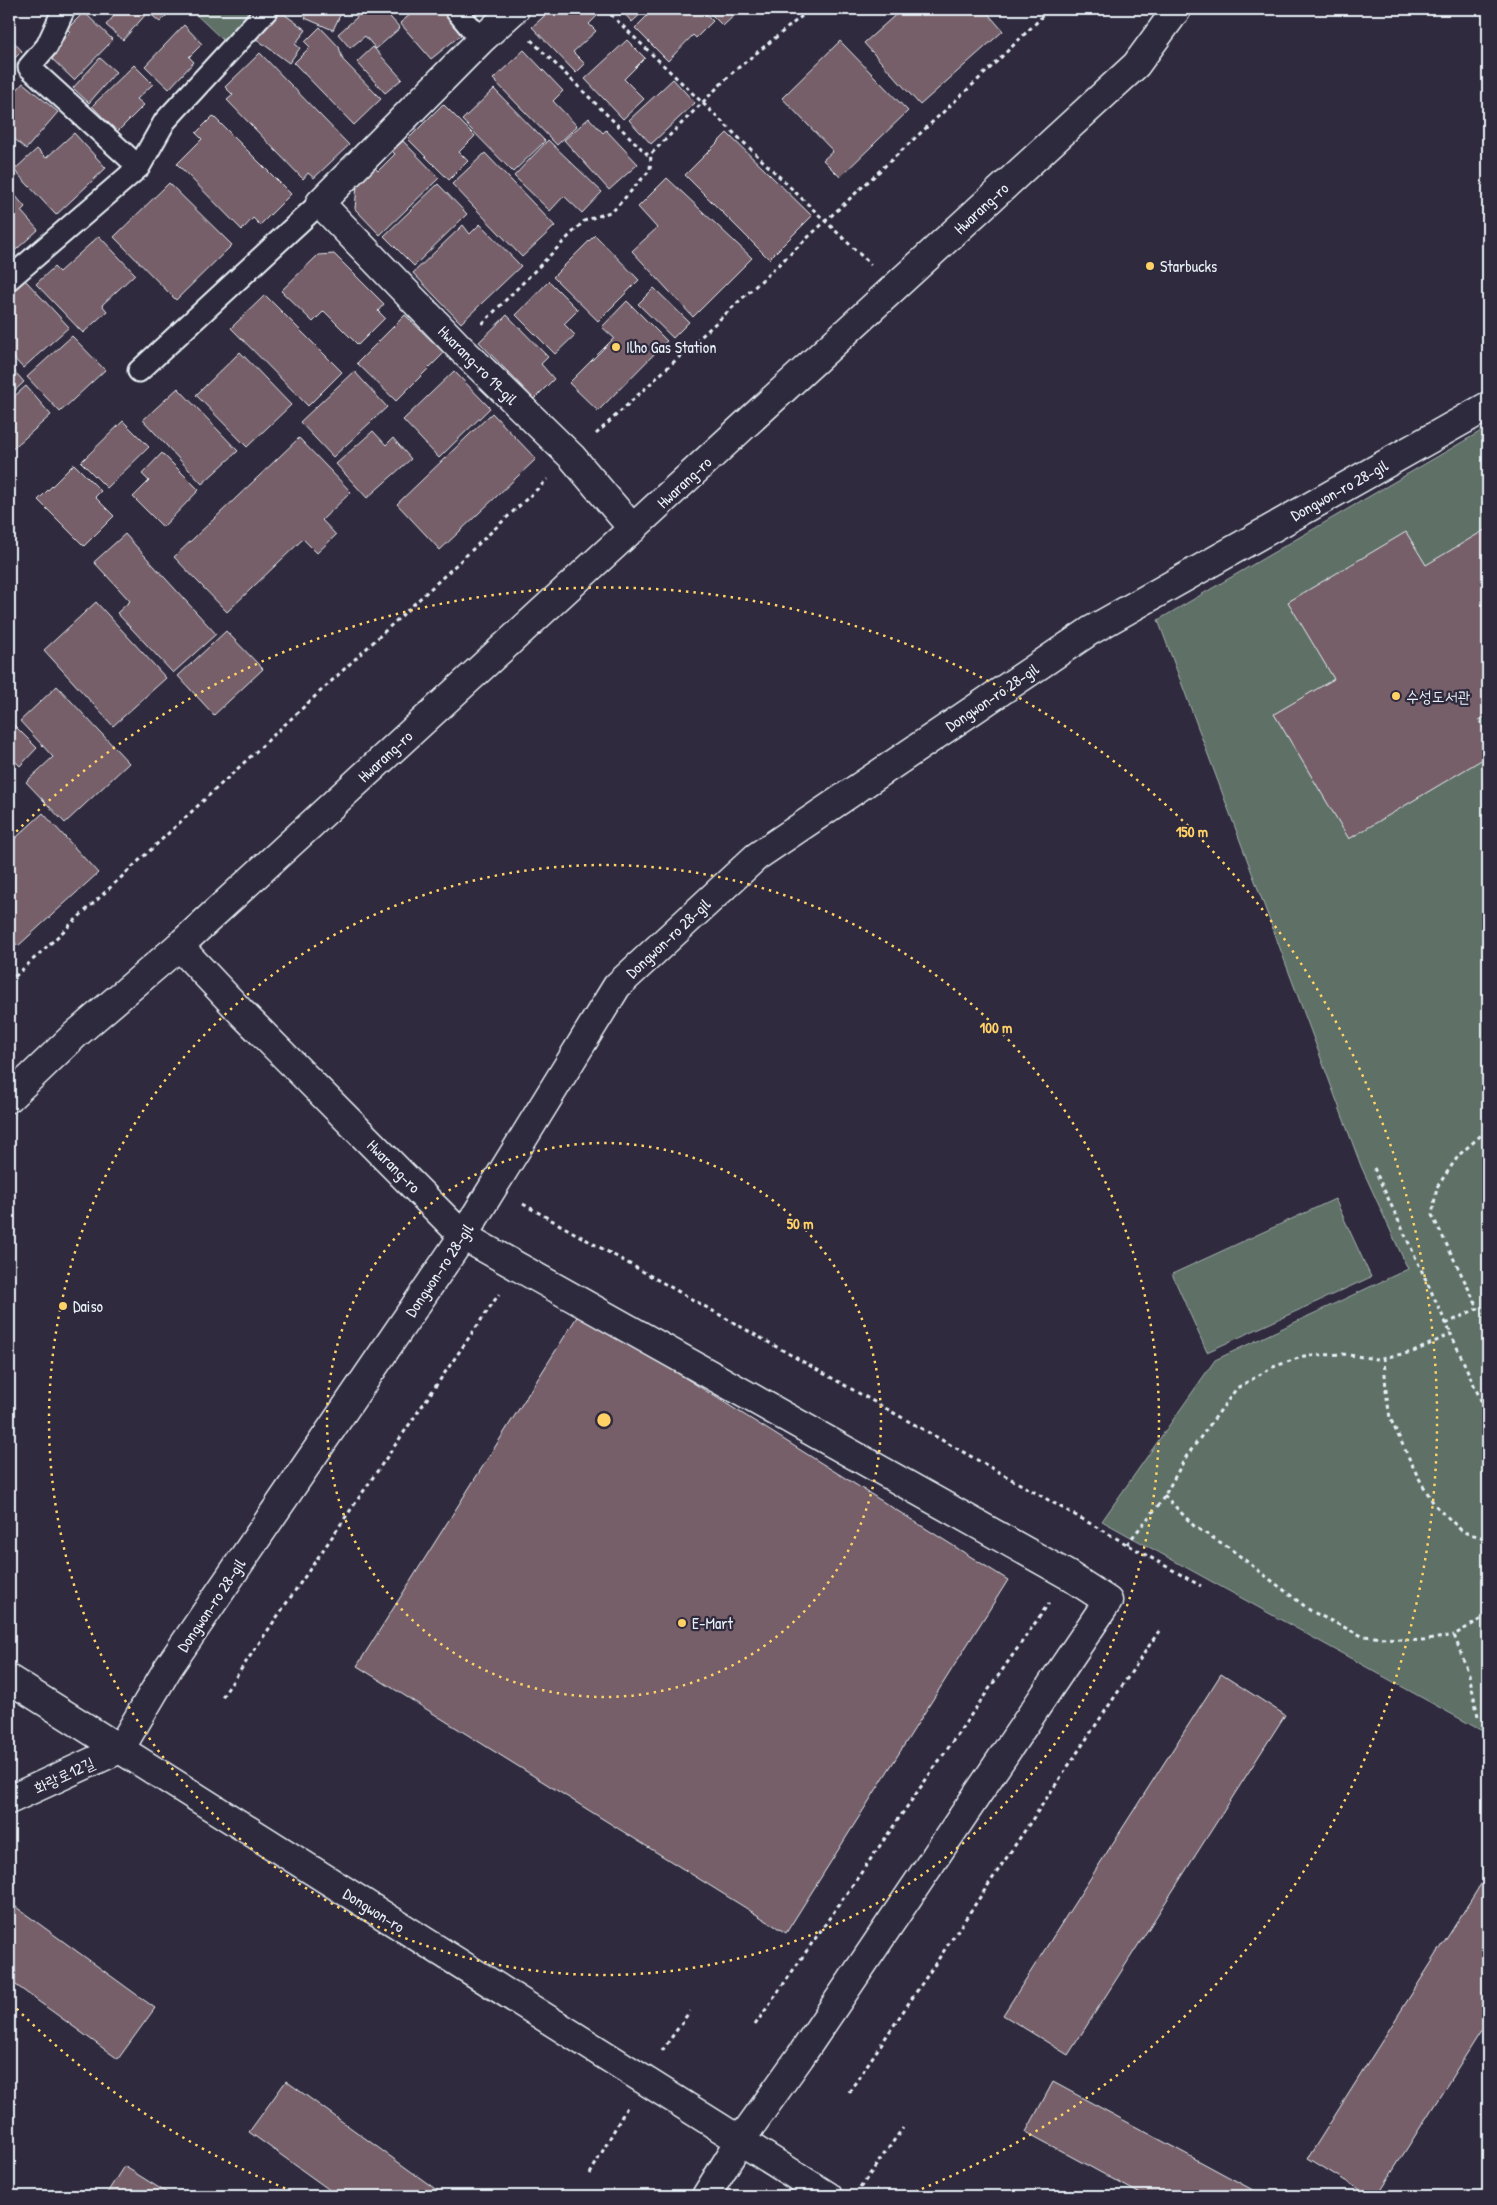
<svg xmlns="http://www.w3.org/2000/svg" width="1497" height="2205" viewBox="0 0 1497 2205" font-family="'Patrick Hand','Poor Story',sans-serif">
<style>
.green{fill:#5e6f66;stroke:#a3b0af}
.building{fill:#765e68;stroke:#e8f1f8}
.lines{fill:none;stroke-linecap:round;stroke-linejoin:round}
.lane-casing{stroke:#e8f1f8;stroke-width:25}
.street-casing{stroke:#e8f1f8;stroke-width:31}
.secondary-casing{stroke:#e8f1f8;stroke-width:31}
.path{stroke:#e8f1f8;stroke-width:3;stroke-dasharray:4 4;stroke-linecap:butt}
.lane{stroke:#2f2a3d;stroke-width:21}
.street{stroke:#2f2a3d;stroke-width:28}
.secondary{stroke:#2f2a3d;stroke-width:28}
.ring{fill:none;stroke:#ffd166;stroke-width:2.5;stroke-dasharray:2.5 5}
.poi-dot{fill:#ffd166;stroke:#2f2a3d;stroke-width:2}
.labels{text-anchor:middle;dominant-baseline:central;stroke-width:4.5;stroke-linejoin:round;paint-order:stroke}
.street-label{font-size:16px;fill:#e8f1f8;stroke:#2f2a3d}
.poi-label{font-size:16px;fill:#e8f1f8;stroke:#2f2a3d;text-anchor:start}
.centre{fill:#ffd166;stroke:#2f2a3d;stroke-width:2.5}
.ring-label{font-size:15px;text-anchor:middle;font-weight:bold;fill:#ffd166;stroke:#2f2a3d;stroke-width:4.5;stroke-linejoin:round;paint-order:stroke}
</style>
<rect width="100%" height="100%" fill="#2f2a3d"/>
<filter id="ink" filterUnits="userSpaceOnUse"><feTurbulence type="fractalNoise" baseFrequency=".02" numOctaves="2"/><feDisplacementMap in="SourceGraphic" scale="10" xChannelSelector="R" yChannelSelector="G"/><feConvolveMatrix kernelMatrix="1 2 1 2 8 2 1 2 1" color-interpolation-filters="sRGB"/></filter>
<g filter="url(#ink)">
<!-- green -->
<path class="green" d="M190 9H249L242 21 223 40Z
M1488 427V1727L1484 1732 1102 1521 1215 1360 1408 1269 1361 1166 1158 620Z
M1335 1199 1371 1277 1207 1352 1172 1274Z"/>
<!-- building -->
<path class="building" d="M106 9H171L172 10 160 22 148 12 123 40 106 25 114 16Z
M277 9 306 30 295 44 300 48 289 63 255 38Z
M309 9H343L333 30 305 18Z
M362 9H383L400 28 376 49 365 36 350 48 338 34 356 18Z
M417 9H444L447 18 461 35 431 59 400 23Z
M552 9H595L600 13 589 24 596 31 573 52 585 64 576 73 532 27Z
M620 9H646L632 22Z
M654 9H701L713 21 696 38 693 35 668 61 635 28Z
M706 9H741L723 26Z
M902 9H984L1003 31 920 105 864 43Z
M84 12 113 40 74 80 48 55 70 32 67 29Z
M184 25 202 44 189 57 194 62 169 89 145 66Z
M320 27 339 47 343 60 381 99 354 125 294 63 310 47 305 42Z
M9 37 22 51 9 64Z
M627 40 645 58 624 79 644 99 623 119 585 79Z
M840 41 908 111 840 177 823 160 833 151 782 98Z
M373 47 402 79 385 93 357 62Z
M524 50 563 91 553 101 577 126 557 145 493 79Z
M260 53 349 145 314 178 308 173 303 179 227 100 233 95 225 87Z
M100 58 116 72 89 103 73 88Z
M134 65 153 84 137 99 144 105 117 132 92 106Z
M673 79 695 103 651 144 629 120Z
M23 83 58 112 26 149 9 134V99Z
M494 89 545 141 513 172 462 120Z
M443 104 475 136 459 152 468 161 449 180 408 139Z
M213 116 291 194 260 225 253 218 242 230 177 164 202 139 196 133Z
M589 118 603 133 606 130 638 164 609 190 564 140Z
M74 133 106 168 56 215 14 170 37 149 46 158Z
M727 133 812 216 769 259 685 175Z
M548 140 602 192 582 213 564 196 550 211 514 176Z
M403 141 439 178 380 235 355 209 357 185 375 168 378 171 395 154 392 151Z
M485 153 555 226 522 257 452 184Z
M667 178 752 258 693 317 632 251 657 228 638 207Z
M169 183 232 245 176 300 114 237Z
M438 184 467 214 414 266 384 236Z
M9 188 25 207 21 211 38 230 9 256Z
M480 224 521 266 461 323 413 273 463 225 470 234Z
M595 235 639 280 598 321 553 277Z
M99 236 135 274 102 305 107 311 83 333 36 284 54 267 59 272Z
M334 254 384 304 378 311 385 318 358 345 324 311 313 322 281 291 318 255Z
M25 280 69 327 23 368 9 353V296Z
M549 281 578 310 564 324 575 335 555 354 516 315Z
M654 288 689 322 673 338 638 304Z
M265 295 342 372 308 406 231 328Z
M627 301 667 341 598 411 569 383 614 338 602 327Z
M405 315 444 353 396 401 357 363Z
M507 315 548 357 541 364 554 379 534 399 479 342Z
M72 336 105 370 60 412 27 377Z
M240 352 291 405 247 447 196 395Z
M9 365 24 382 9 396Z
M354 371 387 407 333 457 300 422Z
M454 371 490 408 439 458 403 420Z
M26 386 51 415 9 452V401Z
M178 388 238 451 202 484 143 420Z
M492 413 536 459 440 550 397 504Z
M123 421 149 447 107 488 81 462Z
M373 431 386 445 393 438 411 459 367 498 336 464Z
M299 438 351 492 322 520 336 535 317 553 303 539 227 612 174 557Z
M162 453 199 490 163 527 133 497 149 481 142 474Z
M74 464 101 491 95 497 114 516 84 546 38 500Z
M1488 528V715L1479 720 1488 736V756L1349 839 1274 714 1334 679 1288 602 1406 532 1426 565Z
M125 534 216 634 173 673 117 613 130 601 94 562Z
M96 602 166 678 113 726 44 650Z
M226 631 263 669 214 715 178 676Z
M57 686 129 763 65 823 26 782 53 757 20 721Z
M9 720 37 748 20 766 10 756 9 758Z
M43 813 98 873 18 946 9 936V844Z
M580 1312 1008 1580 786 1933 357 1666Z
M1221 1674 1285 1715 1068 2055 1003 2015Z
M1488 1873V2020L1377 2196H1370L1308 2158Z
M9 1902 155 2008 118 2059 9 1980Z
M286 2081 445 2196H338L249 2132Z
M1053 2082 1264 2196H1144L1026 2132Z
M124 2166 172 2196H105Z"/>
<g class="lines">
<!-- lane casing -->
<g class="lane-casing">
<path id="lane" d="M64 9 47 46 29 67 139 167
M455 9 481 40
M9 279 139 167 165 121 268 9
M139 371 320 203"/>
</g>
<!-- street casing -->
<g class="street-casing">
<path id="street" d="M515 9 481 40 320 203 459 347 572 457 633 529
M179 946 242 1013 463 1236 1068 1575 1108 1601 800 2057 740 2141 706 2196
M9 1800 120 1749 168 1668 463 1236 617 986 756 857 1090 631 1488 406"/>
</g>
<!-- secondary casing -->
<g class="secondary-casing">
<path id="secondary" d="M9 1098 75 1035 179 946 1136 65 1177 9
M9 1679 828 2196"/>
</g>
<!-- path -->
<path class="path" d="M605 9 871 265
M531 40 650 157
M482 324 584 221 613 211 650 170 651 154 733 72 802 16
M596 434 982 76 1040 19 1046 9
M1488 961 1486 995 1488 1003
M9 982 548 479
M1374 1168 1451 1334
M523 1204 1201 1586
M1446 1324 1478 1308 1432 1215 1437 1187 1459 1155 1488 1129
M1384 1357 1386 1391 1390 1418 1417 1475 1434 1504 1463 1532 1488 1539
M1164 1495 1195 1527 1228 1547 1311 1611 1362 1636 1423 1641 1454 1635
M1127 1544 1161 1502 1186 1457 1237 1388 1273 1367 1304 1356 1342 1354 1376 1359 1413 1352 1451 1334 1488 1416
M222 1697 499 1294
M1478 1716 1469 1674 1454 1635 1488 1615
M755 2025 1049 1603
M662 2051 690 2011
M849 2092 1159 1631
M590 2174 627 2107
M860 2188 903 2128"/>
<!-- lane -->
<use href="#lane" class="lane"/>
<!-- street -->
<use href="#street" class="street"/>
<!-- secondary -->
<use href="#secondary" class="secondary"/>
</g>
</g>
<!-- distance rings -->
<g class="ring">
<circle cx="604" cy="1420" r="277"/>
<circle cx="604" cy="1420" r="555"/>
<path d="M299 2194A832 832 0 0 1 11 2003M11 837A832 832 0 1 1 909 2194"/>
</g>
<!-- markers -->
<g class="poi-dot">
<circle cx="1150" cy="266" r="5"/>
<circle cx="616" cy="347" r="5"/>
<circle cx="1396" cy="696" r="5"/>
<circle cx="63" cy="1306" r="5"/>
<circle cx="682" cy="1623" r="5"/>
</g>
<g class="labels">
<!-- street labels -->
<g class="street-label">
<text transform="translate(981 208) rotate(-43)">Hwarang-ro</text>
<text transform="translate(478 365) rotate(45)">Hwarang-ro 19-gil</text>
<text transform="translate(684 482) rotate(-43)">Hwarang-ro</text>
<text transform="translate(1339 490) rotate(-29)">Dongwon-ro 28-gil</text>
<text transform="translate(992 697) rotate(-34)">Dongwon-ro 28-gil</text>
<text transform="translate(385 756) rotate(-43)">Hwarang-ro</text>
<text transform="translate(668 938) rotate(-43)">Dongwon-ro 28-gil</text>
<text transform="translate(394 1166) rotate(45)">Hwarang-ro</text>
<text transform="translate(439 1270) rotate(-56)">Dongwon-ro 28-gil</text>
<text transform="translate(211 1605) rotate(-56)">Dongwon-ro 28-gil</text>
<text transform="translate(64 1775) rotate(-25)">화랑로12길</text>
<text transform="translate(374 1910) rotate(32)">Dongwon-ro</text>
</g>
<!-- poi labels -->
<g class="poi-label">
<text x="1160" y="266">Starbucks</text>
<text x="626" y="347">Ilho Gas Station</text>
<text x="1406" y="696">수성도서관</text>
<text x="73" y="1306">Daiso</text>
<text x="692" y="1623">E-Mart</text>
</g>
</g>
<circle cx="604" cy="1420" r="8" class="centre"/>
<g class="ring-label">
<text x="1192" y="837">150 m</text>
<text x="996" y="1033">100 m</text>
<text x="800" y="1229">50 m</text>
</g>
<!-- margin -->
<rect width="1497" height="2205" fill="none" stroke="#2f2a3d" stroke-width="30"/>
<rect x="15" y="15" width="1467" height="2175" fill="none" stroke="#e8f1f8" stroke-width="2" filter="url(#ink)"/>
</svg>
